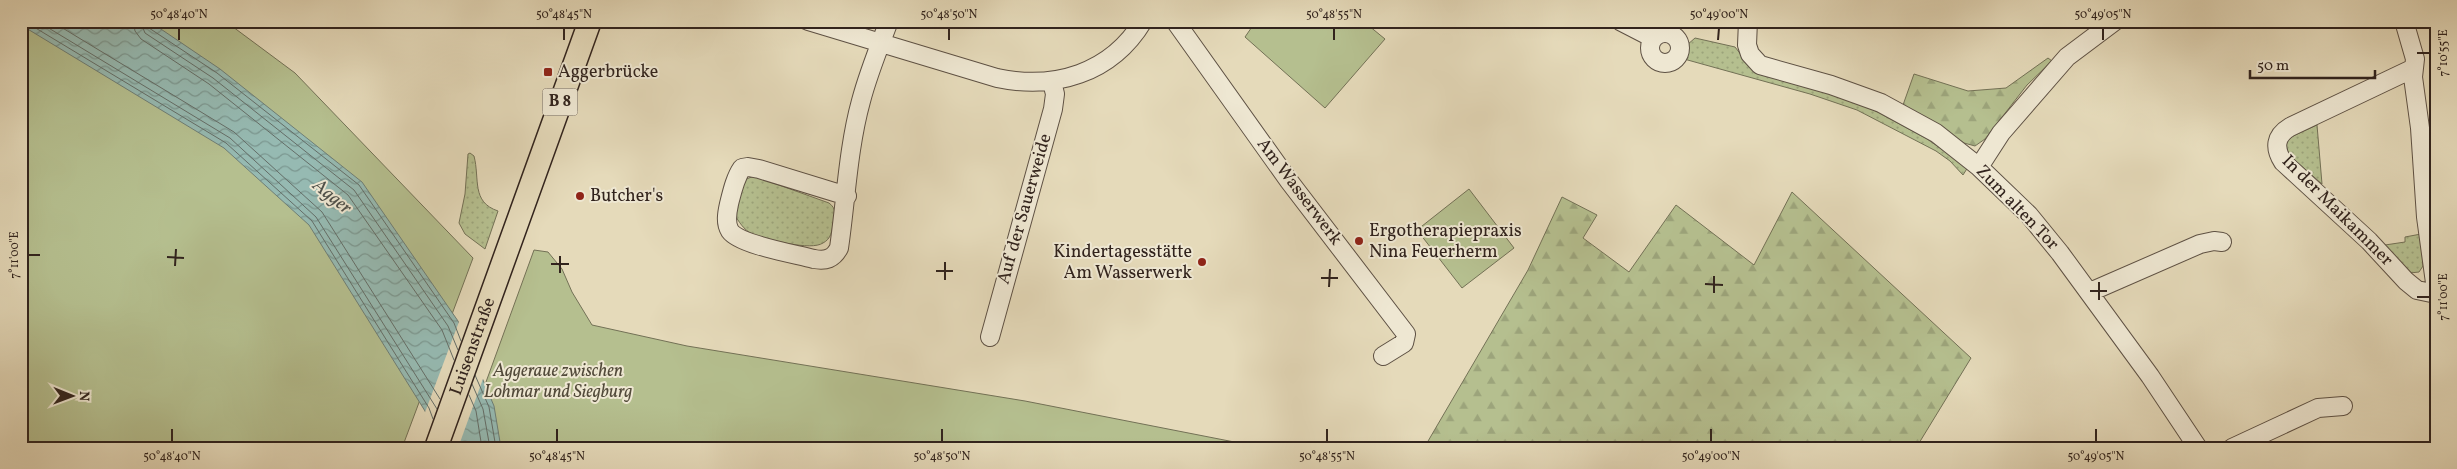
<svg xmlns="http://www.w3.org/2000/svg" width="2457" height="469" viewBox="0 0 2457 469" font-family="Vollkorn,serif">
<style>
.grass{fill:url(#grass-dots);stroke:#737156}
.forest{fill:url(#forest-firs);stroke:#737156}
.park{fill:#b5bf8f;stroke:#737156}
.water{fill:url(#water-waves);stroke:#6e7e76}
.pier{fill:#e5daba}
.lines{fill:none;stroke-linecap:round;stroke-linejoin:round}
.shore{stroke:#646e68;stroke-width:1}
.minor-casing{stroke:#5e5144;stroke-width:20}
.major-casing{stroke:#31231d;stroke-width:25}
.minor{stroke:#eee7d2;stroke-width:18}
.major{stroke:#e5daba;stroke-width:22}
.ticks{fill:none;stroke:#31231d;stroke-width:2}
.poi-dot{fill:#8f2418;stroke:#eee7d2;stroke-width:2}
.labels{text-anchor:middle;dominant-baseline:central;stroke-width:4;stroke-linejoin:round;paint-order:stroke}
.shield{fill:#eee7d2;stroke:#6a5e53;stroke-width:1}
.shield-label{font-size:16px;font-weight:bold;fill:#31231d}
.poi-label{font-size:18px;fill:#31231d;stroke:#eee7d2;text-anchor:start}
.street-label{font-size:18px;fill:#31231d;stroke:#eee7d2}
.park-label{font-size:18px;font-style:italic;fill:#524a3a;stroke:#eee7d2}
.water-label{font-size:19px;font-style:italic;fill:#4f504a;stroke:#eee7d2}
.neatline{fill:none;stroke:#31231d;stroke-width:2}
.ticks-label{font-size:12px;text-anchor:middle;fill:#31231d}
</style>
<defs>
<pattern id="grass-dots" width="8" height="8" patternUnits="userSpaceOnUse" patternTransform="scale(1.25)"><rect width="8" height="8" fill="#b5bf8f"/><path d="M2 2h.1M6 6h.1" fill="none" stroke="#9ca47b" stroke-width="1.8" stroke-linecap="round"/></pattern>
<pattern id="forest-firs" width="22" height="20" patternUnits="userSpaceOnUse" patternTransform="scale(1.25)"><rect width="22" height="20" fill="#b5bf8f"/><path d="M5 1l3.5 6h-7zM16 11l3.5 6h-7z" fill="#9ca47b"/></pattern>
<pattern id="water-waves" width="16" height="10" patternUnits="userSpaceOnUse" patternTransform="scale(1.25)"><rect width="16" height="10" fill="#96bab2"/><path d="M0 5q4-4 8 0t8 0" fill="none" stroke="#7b9790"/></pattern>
</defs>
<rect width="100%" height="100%" fill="#e5daba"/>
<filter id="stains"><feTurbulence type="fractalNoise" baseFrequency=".004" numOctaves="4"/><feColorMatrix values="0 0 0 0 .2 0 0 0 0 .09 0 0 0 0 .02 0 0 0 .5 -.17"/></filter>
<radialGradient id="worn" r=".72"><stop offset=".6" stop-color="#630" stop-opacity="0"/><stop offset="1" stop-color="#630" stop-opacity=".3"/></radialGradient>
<!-- grass -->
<path class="grass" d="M1695 38 1735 47 1750 66 1868 107 1927 139 1968 167 1963 175 1950 161 1936 151 1857 110 1810 94 1684 59 1687 45Z
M2317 125 2322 184 2289 155 2285 143 2293 136Z
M470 153 474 156C480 179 471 202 498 211L485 249 465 234 459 223 465 194 468 154Z
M754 176 829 203C837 209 835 215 833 224 832 231 831 239 823 243 811 251 769 240 755 235 746 232 741 225 736 217V207L744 180Z
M2421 234 2423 266 2419 272 2410 273 2385 245 2405 242V237Z"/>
<!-- forest -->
<path class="forest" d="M2048 58 2052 61 2027 85 1985 139 1975 146 1964 143 1932 121 1903 105 1914 74 1968 91 2006 88Z
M1792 192 1971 358 1916 448H1424L1528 270 1562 197 1597 215 1583 238 1629 272 1676 205 1754 265Z"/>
<!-- park -->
<path class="park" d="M21 21H225L295 73 473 258 402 448H21Z
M1256 21H1363L1385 39 1325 108 1245 37Z
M1469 189 1514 248 1462 288 1417 230Z
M534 250 548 252 562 269 572 292 592 325 687 346 1025 401 1265 448H462Z"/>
<!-- water -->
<path class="water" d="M21 21H149L220 69 362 182 458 321 494 406 501 448H438L425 411 309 225 224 148 21 25Z"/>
<!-- pier -->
<path class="pier" d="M460 319 484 376 458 448H435L424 415Z"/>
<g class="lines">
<!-- shore -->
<path class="shore" d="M24 21 226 143 312 221 429 408 433 419
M37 21 230 138 316 217 437 409
M51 21 234 132 322 212 440 399
M133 21 135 31 141 39 209 84 348 195 442 330 454 360
M140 21 145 33 213 78 354 190 448 326 458 350
M147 21 149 28 217 73 359 185 454 323 461 341
M475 375 489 407 496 448
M472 384 483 409 490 448
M469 395 476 411 482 448"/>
<!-- minor casing -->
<g class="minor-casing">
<path id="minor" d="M808 21 997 78C1054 90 1111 74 1143 21
M1175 21 1289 181 1403 330 1406 334 1404 343 1383 356
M1620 21 1653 38
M1748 21 1747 45 1750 54 1760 65 1831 85 1881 103 1936 133 1979 167 2029 215 2060 253 2150 376 2198 448
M2404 21 2415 59 2413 77 2420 128 2426 217 2436 290
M1650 48a15 15 0 1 1 30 0a15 15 0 1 1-30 0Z
M2414 68 2290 127C2275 136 2274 148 2283 162L2369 241 2406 281 2417 290 2436 294
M1979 167 2001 133 2067 57 2115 21
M847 196 759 169 748 167 742 168C735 178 732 192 729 204 727 213 725 223 730 231 740 245 796 254 814 259 826 261 833 259 839 248 846 200 848 148 861 101 868 74 879 47 889 21
M2090 292 2200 244 2214 241 2222 242
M990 337 1053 109 1055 94 1052 82
M2232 448 2318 408 2343 406"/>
</g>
<!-- major casing -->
<g class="major-casing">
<g id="major">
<path id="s1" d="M436 448 590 21"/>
</g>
</g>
<!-- minor -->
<use href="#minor" class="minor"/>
<!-- major -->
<use href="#major" class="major"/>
</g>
<!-- ticks -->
<path class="ticks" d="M179 40V28M564 40V28M949 40V28M1334 40V28M1718 40 1719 28M2103 40V28M2417 53H2430M28 255H40M167 257 184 258M551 264H569M175 266 176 249M936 271H953M560 273V256M1321 278H1338M945 280V262M1705 284 1723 285M1329 287 1330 269M2090 291H2107M1714 293V276M2417 297H2430M2099 300V282M172 442V429M557 442V429M942 442V429M1327 442V429M1711 442V429M2096 442V429"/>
<!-- markers -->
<g class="poi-dot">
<rect x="543" y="67" width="10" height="10" rx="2.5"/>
<circle cx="580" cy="196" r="5"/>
<circle cx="1359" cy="241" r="5"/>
<circle cx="1202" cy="262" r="5"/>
</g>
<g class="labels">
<!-- shield labels -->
<rect class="shield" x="542.5" y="88.5" width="35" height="27" rx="4"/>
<g class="shield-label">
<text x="560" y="102">B 8</text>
</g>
<!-- poi labels -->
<g class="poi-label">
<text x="558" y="72">Aggerbrücke</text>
<text x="590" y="196">Butcher's</text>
<text x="1369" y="231">Ergotherapiepraxis<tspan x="1369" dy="21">Nina Feuerherm</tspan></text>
<text x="1192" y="252" text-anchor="end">Kindertagesstätte<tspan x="1192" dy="21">Am Wasserwerk</tspan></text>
</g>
<!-- street labels -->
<g class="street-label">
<text transform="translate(1299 192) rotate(53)">Am Wasserwerk</text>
<text transform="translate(2017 208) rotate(46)">Zum alten Tor</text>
<text transform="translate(1025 209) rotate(-74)">Auf der Sauerweide</text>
<text transform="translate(2337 211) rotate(45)">In der Maikammer</text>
<text stroke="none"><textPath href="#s1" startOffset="108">Luisenstraße</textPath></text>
</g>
<!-- park labels -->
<g class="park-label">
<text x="558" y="371">Aggeraue zwischen<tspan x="558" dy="21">Lohmar und Siegburg</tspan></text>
</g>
<!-- water labels -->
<g class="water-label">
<text transform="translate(332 197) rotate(39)">Agger</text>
</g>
</g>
<!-- margin -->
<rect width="2457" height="469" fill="none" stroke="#e5daba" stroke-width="55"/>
<!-- north arrow -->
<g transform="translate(72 396) rotate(91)" stroke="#eee7d2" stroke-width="4" paint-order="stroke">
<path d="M0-4L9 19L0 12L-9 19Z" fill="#31231d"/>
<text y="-8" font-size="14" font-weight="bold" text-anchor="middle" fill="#31231d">N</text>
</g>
<!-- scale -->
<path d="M2250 70v8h125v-8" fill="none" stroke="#31231d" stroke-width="2.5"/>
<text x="2257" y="70" font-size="15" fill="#31231d" stroke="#eee7d2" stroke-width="4" paint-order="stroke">50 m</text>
<rect x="28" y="28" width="2402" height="414" class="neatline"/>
<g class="ticks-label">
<text x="179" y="18">50°48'40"N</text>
<text x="564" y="18">50°48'45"N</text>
<text x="949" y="18">50°48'50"N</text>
<text x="1334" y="18">50°48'55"N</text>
<text x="1719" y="18">50°49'00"N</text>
<text x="2103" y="18">50°49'05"N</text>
<text transform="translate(2443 53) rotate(-90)" y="4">7°10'55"E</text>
<text transform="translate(14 255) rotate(-90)" y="4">7°11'00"E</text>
<text transform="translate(2443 297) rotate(-90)" y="4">7°11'00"E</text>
<text x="172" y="460">50°48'40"N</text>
<text x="557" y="460">50°48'45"N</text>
<text x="942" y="460">50°48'50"N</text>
<text x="1327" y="460">50°48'55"N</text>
<text x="1711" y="460">50°49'00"N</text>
<text x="2096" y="460">50°49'05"N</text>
</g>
<rect width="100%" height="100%" filter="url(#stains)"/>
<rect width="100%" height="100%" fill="url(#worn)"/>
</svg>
